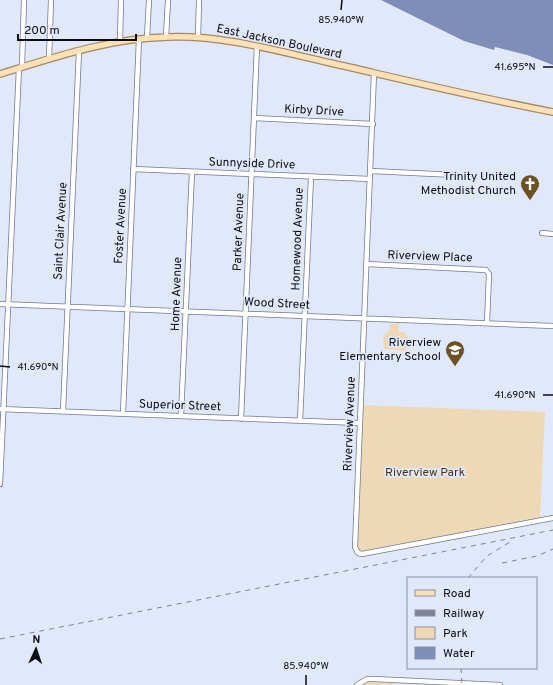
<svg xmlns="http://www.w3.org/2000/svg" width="553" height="685" viewBox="0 0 553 685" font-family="Overpass,sans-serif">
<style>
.green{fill:#efd8b6}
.water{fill:#7f8eb8}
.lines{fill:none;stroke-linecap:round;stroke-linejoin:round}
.minor-casing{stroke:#70788d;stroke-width:6}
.major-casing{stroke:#a68960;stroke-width:8}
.minor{stroke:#fff;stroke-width:4.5}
.major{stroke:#fce0b8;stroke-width:5.5}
.rail{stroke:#7e8391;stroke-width:1;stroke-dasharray:5 5;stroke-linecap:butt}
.ticks{fill:none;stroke:#090c14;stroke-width:1.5}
.labels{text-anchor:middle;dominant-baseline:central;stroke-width:3.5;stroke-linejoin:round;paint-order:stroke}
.street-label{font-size:12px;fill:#090c14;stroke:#e1e8fb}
.poi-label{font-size:12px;fill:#090c14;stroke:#e1e8fb;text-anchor:end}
.park-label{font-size:12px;fill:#483311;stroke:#e1e8fb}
.ticks-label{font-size:10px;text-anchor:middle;fill:#090c14;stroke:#e1e8fb;stroke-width:3.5;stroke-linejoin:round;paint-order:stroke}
</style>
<rect width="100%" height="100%" fill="#e1e8fb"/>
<!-- green -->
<path class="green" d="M390 324H399V332H404L408 337 406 351 384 349 383 336 389 331Z
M362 405 545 412 540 519 360 551 357 546Z
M367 682 392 683 395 685H361Z"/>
<!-- water -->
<path class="water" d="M381 0H553V65L527 55 495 47 494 50 464 41Z"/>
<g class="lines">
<!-- minor casing -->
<g class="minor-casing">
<path id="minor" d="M166 37 168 0
M198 37 199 0
M147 38 149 0
M120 41 121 0
M49 59 51 0
M22 67 24 0
M374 73 355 547 358 553 362 554 553 518
M254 118 373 124
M133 169 370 179
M371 171 456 175
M542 233 553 234
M367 264 486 270 489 274 487 323
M0 304 553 326
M0 409 360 423
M63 411 79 51
M123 414 139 39
M181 416 192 172
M241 419 257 46
M300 421 311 177
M0 484 19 68
M357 685 367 679H374L500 685"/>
</g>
<!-- major casing -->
<g class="major-casing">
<path id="major" d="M0 74C55 57 110 38 168 37 224 35 277 51 331 63 405 80 479 98 553 112"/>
</g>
<!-- minor -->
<use href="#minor" class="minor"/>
<!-- major -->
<use href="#major" class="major"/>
<!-- rail -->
<path class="rail" d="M502 563 537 556 553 549
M468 578 487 556 510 542
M0 639 553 530
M461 668 462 685"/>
</g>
<!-- ticks -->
<path class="ticks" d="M341 10 342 0M543 67H553M0 366 10 367M543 395H553M306 685V675"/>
<!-- icons -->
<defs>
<g id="church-pin" transform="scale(1)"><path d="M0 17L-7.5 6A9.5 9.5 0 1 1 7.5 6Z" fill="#6d5124" stroke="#e1e8fb"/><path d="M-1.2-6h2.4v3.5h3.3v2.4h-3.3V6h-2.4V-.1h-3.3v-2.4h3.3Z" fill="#fff"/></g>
<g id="school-pin" transform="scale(1)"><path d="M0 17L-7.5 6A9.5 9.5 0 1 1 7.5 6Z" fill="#6d5124" stroke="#e1e8fb"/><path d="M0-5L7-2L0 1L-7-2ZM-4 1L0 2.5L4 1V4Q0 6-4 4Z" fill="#fff"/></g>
</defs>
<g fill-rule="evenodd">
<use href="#church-pin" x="530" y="184"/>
<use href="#school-pin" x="455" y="350"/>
</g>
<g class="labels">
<!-- street labels -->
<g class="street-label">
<text transform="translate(279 42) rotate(12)">East Jackson Boulevard</text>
<text transform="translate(314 111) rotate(3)">Kirby Drive</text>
<text transform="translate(252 164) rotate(2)">Sunnyside Drive</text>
<text transform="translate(121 226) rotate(-87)">Foster Avenue</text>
<text transform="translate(61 231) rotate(-87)">Saint Clair Avenue</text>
<text transform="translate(239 232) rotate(-88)">Parker Avenue</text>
<text transform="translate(298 239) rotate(-88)">Homewood Avenue</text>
<text transform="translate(430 257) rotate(2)">Riverview Place</text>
<text transform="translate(177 294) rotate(-88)">Home Avenue</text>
<text transform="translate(277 304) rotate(3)">Wood Street</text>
<text transform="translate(180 406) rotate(2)">Superior Street</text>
<text transform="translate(350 424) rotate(-88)">Riverview Avenue</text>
</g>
<!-- poi labels -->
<g class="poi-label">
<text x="516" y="177">Trinity United<tspan x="516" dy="14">Methodist Church</tspan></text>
<text x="441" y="343">Riverview<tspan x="441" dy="14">Elementary School</tspan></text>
</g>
<!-- park labels -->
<g class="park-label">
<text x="425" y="473">Riverview Park</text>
</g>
</g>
<g class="ticks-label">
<text x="341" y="23">85.940°W</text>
<text x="515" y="70">41.695°N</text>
<text x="38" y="370">41.690°N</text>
<text x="515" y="398">41.690°N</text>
<text x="306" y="669">85.940°W</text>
</g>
<!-- legend -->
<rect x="407" y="577" width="130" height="92" fill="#e1e8fb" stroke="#8b909f"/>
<rect x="415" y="590" width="20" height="6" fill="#fce0b8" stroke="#8b909f"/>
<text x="443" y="597" font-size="12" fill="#090c14">Road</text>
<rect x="415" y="610" width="20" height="6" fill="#7e8391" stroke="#8b909f"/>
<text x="443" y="617" font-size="12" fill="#090c14">Railway</text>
<rect x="415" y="627" width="20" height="12" fill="#efd8b6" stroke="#8b909f"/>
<text x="443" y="637" font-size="12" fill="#090c14">Park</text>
<rect x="415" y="647" width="20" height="12" fill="#7f8eb8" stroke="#8b909f"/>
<text x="443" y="657" font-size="12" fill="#090c14">Water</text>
<!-- north arrow -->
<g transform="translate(36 649) rotate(3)" stroke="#e1e8fb" stroke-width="3" paint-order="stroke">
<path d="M0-3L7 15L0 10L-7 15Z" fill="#090c14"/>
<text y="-6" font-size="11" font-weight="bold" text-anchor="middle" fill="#090c14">N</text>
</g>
<!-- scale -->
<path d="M18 34v6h118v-6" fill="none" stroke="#090c14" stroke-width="2"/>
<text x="24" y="34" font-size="12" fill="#090c14" stroke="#e1e8fb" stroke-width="3" paint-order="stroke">200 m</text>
</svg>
